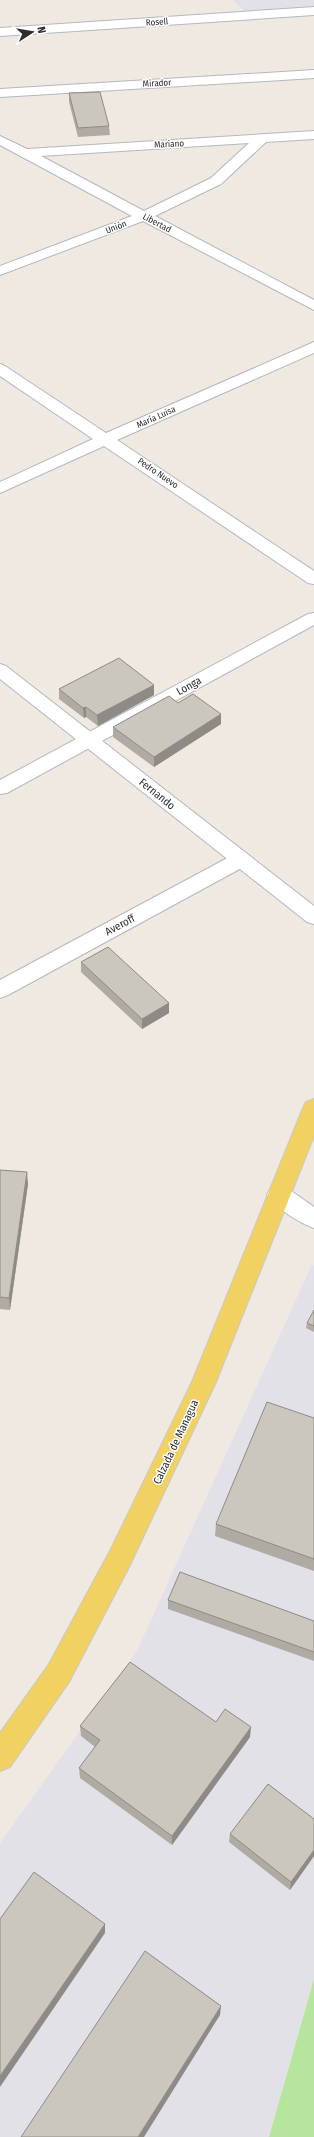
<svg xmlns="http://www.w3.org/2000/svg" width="314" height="2137" viewBox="0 0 314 2137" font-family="'Fira Sans Condensed',sans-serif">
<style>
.industrial{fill:#e3e1e8}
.green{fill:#b6e59e}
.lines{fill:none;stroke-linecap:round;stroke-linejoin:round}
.minor-casing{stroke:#b4b7c1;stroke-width:2}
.tertiary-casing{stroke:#b4b7c1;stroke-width:2}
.primary-casing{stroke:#c9c9c9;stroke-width:2}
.minor{fill:#fff;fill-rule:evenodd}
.tertiary{fill:#fff;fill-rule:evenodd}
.primary{fill:#f2d163;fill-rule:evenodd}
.wall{fill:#afaba4}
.shaded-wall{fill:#8e8b86}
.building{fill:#cbc7bf;stroke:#8e8b86}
.labels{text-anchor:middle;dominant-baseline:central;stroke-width:3;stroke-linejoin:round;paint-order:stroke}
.far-street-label{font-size:9px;fill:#2e2e2e;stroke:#fff}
.street-label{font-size:11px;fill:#2e2e2e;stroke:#fff}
</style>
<rect width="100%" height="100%" fill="#efe9e1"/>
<!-- industrial -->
<path class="industrial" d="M233 0H314V6L244 11Z
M312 1264 314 1266V1979L269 2137H0V1843L137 1651Z"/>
<!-- green -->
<path class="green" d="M314 1979V2137H269Z"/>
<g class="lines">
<!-- minor casing -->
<g class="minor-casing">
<path id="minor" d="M314 7V15L0 36V28Z
M314 70V78L0 97V89Z
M314 131V139L266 142 221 184 155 216 314 300V310L143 221 0 275V266L132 216 0 145V136L27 149ZM249 143 211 178 144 211 41 156Z
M314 342V353L117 440 314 571V584L308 583 104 446 0 493V482L93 439 0 376V364L5 366 106 433Z
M314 613V625L7 793 0 794V780L308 614Z
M240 853 247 855 250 860 247 865 8 995 0 998V980L233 855Z"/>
</g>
<!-- tertiary casing -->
<g class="tertiary-casing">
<path id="tertiary" d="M0 664 6 666 314 906V924L307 922 0 679Z
M279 1186 287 1188 314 1207V1228C301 1224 274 1207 267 1195L271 1188Z"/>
</g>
<!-- primary casing -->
<g class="primary-casing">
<path id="primary" d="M314 1099V1136L216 1382 129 1567 69 1682 10 1767 0 1771V1733L49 1664 111 1549 192 1382 303 1108 306 1102Z"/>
</g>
<!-- minor -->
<use href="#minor" class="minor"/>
<!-- tertiary -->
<use href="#tertiary" class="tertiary"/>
<!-- primary -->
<use href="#primary" class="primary"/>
</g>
<!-- wall -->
<path class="wall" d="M69 93 109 126 110 135 78 137 69 102Z
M59 689 154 695 98 726 86 717 84 718 59 699Z
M178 703 221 724 154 767 113 737V727Z
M81 962 169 1003V1013L142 1029 81 972Z
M0 1170 28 1184 10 1310 0 1309Z
M314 1310V1332L306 1328 307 1323Z
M314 1418V1571L215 1536 216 1524Z
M168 1600 314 1621V1661L168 1609Z
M216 1722 250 1737 172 1845 80 1778 79 1768 95 1747 81 1736 80 1726Z
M314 1819V1856L290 1890 229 1842 230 1834Z"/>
<!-- shaded-wall -->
<path class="shaded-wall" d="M154 685V695L98 726 97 715Z
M86 707V717L84 718 83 708Z
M221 714V724L154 767V757Z
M169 1003V1013L142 1029V1019Z
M27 1172 28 1184 10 1310 9 1298Z
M251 1727 250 1737 172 1845V1836Z
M314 1850V1856L290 1890 291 1882Z
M105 1924V1933L0 2087V2076Z
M221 2006 220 2015 144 2137H138Z"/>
<!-- building -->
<path class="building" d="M100 92 109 126 78 128 69 93Z
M119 658 154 685 97 715 86 707 83 708 59 689Z
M193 694 221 714 154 757 113 727 169 696 178 703Z
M108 947 169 1003 142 1019 81 962Z
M0 1170 27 1172 9 1298 0 1297Z
M314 1310V1326L307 1323Z
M267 1402 314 1418V1559L216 1524Z
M180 1572 314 1621V1652L168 1600Z
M130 1662 216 1722 225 1709 251 1727 172 1836 79 1768 100 1740 80 1726Z
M268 1784 314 1819V1850L291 1882 230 1834Z
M34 1872 105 1924 0 2076V1919Z
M145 1951 221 2006 138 2137H21Z"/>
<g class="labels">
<!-- far-street labels -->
<g class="far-street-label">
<text transform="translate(157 22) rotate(-4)">Rosell</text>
<text transform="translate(157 83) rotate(-3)">Mirador</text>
<text transform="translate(169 144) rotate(-3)">Mariano</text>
<text transform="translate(157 223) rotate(28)">Libertad</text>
<text transform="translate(116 227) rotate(-21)">Unión</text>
<text transform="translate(156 417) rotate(-24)">María Luisa</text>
<text transform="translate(158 473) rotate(34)">Pedro Nuevo</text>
</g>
<!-- street labels -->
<g class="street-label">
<text transform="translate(189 686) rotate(-29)">Longa</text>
<text transform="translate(157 794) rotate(39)">Fernando</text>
<text transform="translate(120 925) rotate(-28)">Averoff</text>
<text transform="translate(176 1442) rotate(-65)">Calzada de Managua</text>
</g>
</g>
<!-- north arrow -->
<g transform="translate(32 32) rotate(78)" stroke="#ffffff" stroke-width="3" paint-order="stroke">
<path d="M0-3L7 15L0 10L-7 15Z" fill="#2e2e2e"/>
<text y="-6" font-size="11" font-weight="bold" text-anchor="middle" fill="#2e2e2e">N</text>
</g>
</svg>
